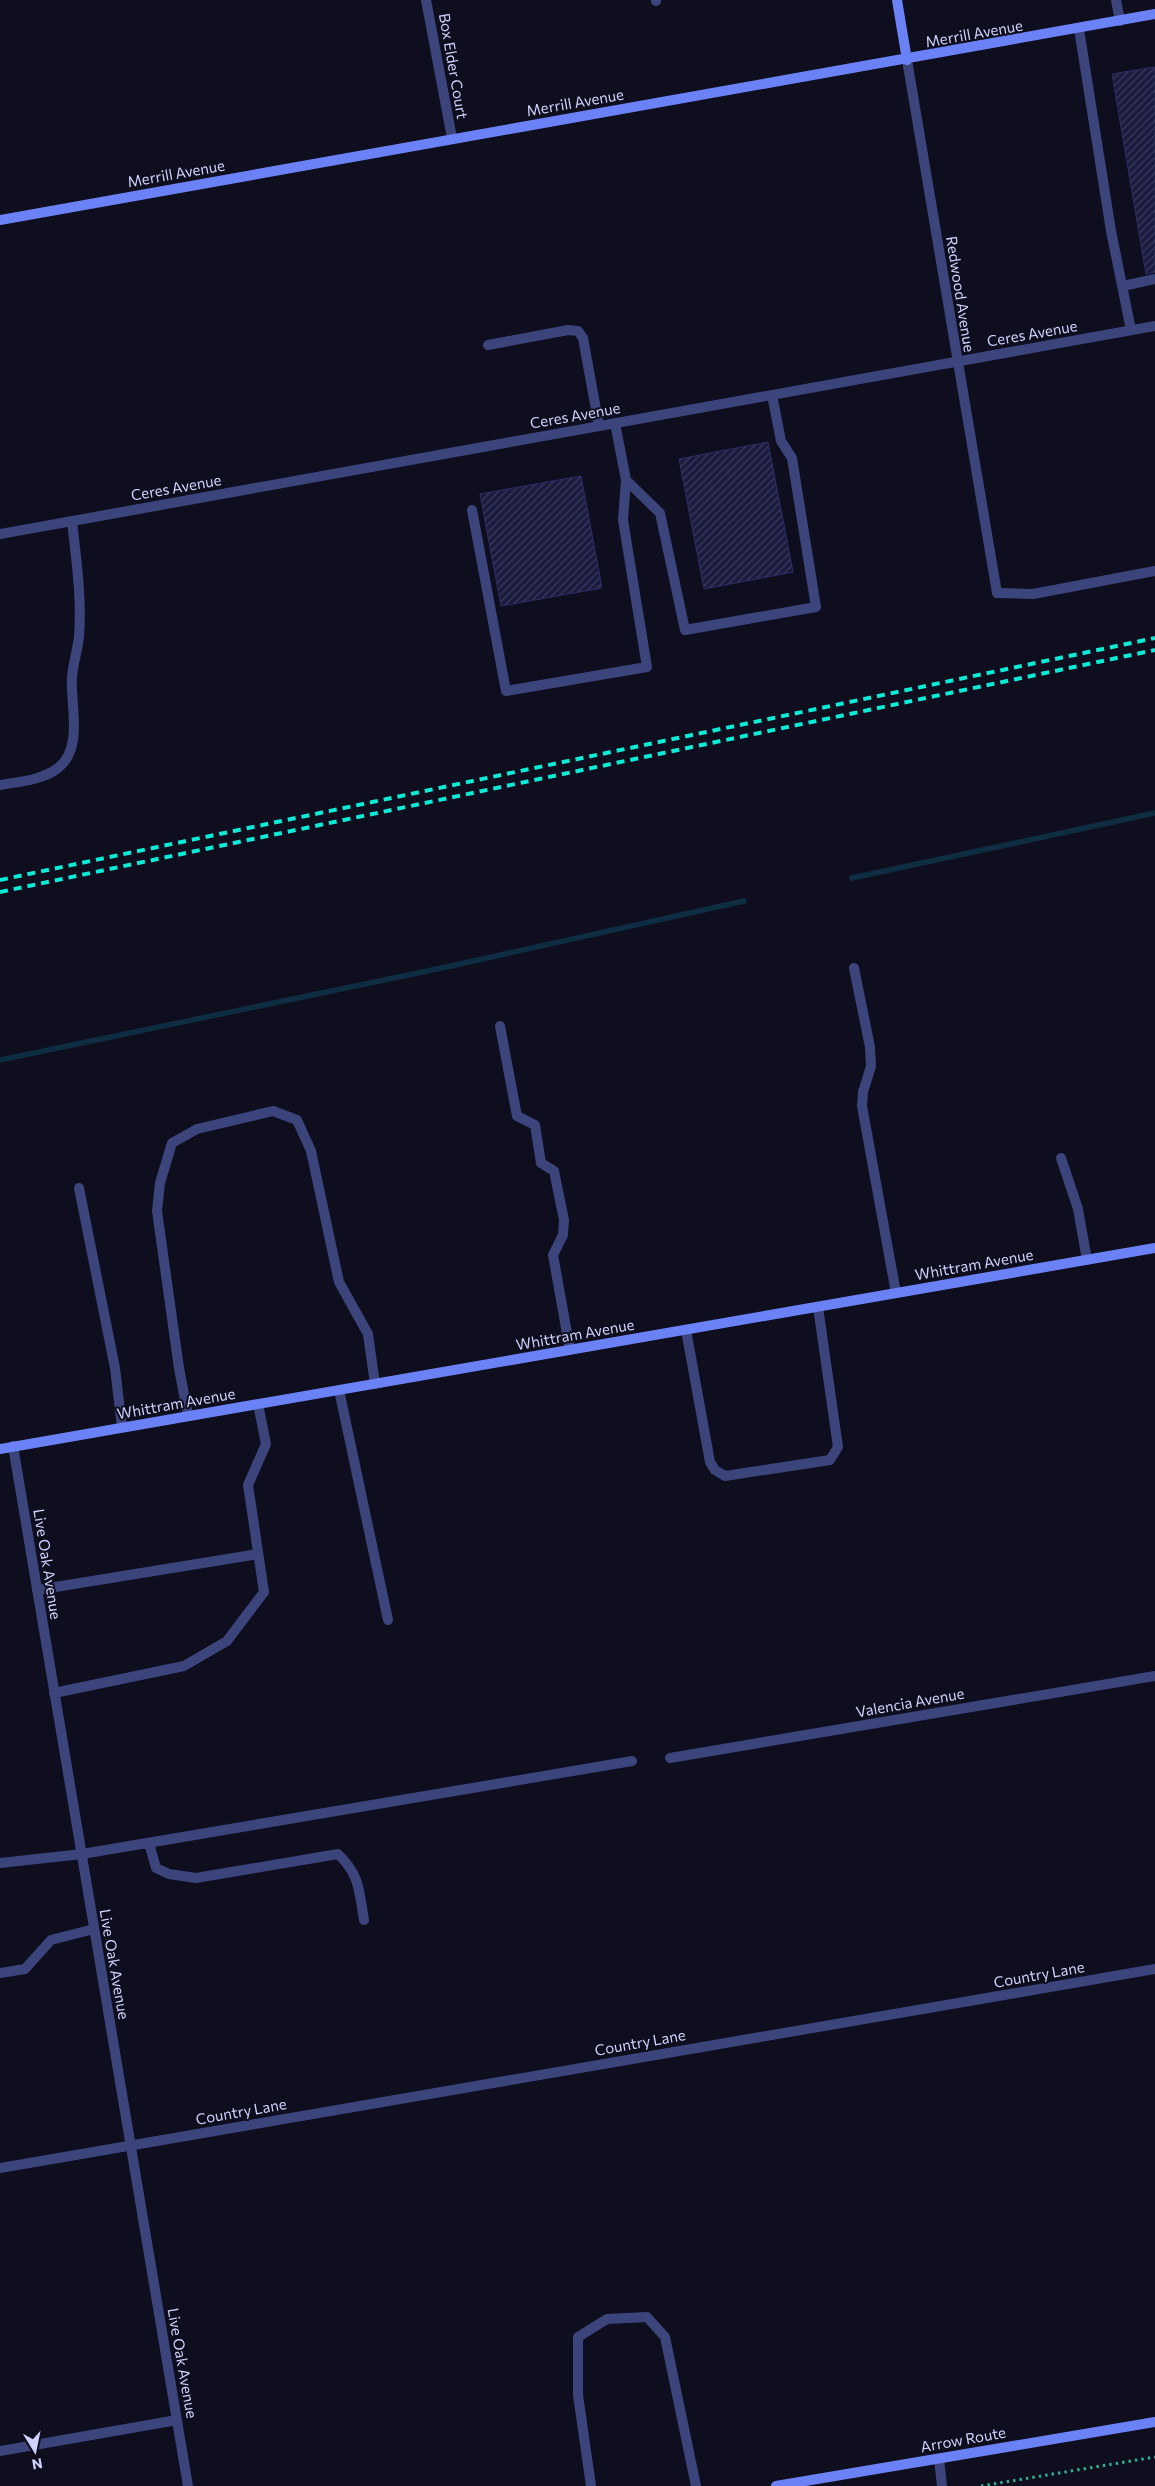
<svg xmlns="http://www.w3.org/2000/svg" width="1155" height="2486" viewBox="0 0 1155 2486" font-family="Commissioner,sans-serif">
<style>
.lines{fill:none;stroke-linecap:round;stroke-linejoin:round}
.stream{stroke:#0f2d42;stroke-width:5.5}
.building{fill:url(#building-hatch);stroke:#2e2e6a}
.path{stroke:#34ab8d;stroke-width:3;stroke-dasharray:2.5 4;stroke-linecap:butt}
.lane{stroke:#3b457c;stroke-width:10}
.street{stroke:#3b457c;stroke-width:10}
.secondary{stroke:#6b82f7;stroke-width:10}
.rail{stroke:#0cebd6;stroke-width:4;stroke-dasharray:8 6;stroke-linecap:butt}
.labels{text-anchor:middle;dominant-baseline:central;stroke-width:4;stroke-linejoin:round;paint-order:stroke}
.street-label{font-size:15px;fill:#cfd2fc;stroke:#0e0e1f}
</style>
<defs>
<pattern id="building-hatch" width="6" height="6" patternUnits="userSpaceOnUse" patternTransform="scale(1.25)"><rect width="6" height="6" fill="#1b1b3f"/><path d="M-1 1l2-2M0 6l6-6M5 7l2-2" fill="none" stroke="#3b3b5c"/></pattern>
</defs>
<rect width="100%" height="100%" fill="#0e0e1f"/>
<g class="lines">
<!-- stream -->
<path class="stream" d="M852 878 1155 813
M0 1060 437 969 744 901"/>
</g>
<!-- building -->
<path class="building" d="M1155 67V272L1146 274 1112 74Z
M768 442 793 572 704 589 679 459Z
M581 476 602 588 501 606 480 494Z"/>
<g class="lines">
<!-- path -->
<path class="path" d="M981 2486 1155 2457"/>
<!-- lane -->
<path class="lane" d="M1116 0 1120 21
M1079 29 1111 231 1131 330
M1123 286 1155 279
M488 345 568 330 578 331 583 338 599 426
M626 480 660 513 685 630 816 607 792 458 781 441 772 395
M472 510 506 691 647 667 623 520 626 480 615 423
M997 593 1033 594 1155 571
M0 785C18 782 43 780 58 768 84 748 70 704 72 677 73 663 78 649 79 636 82 598 76 558 72 521
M854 968 870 1047 871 1066 863 1092 862 1106 896 1293
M500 1026 517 1116 535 1125 541 1163 554 1171 564 1220 563 1235 553 1255 570 1350
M1061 1158 1078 1209 1087 1260
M79 1188 115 1368 122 1427
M686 1330 710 1462 715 1470 725 1476 830 1460 838 1447 818 1307
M339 1390 388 1620
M188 1416 179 1368 157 1211 160 1183 172 1143 197 1129 273 1111 297 1120 311 1151 339 1282 368 1334 375 1384
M37 1590 258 1554
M54 1693 184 1666 227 1641 264 1592 248 1485 266 1444 258 1404
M149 1843 156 1868 169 1874 196 1878 338 1854C360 1875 359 1891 364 1920
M0 1863 82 1854 632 1761
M0 1973 25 1969 51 1940 94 1929
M939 2459 942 2486
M591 2486 578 2395V2337L607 2319 647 2317 665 2337 696 2486"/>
<!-- street -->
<path class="street" d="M426 0 452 138
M656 0V1
M907 60 997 593
M0 534 1155 326
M13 1446 188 2486
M670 1758 1155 1676
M0 2168 1155 1969
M0 2451 177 2420"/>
<!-- secondary -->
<path class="secondary" d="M897 0 907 60
M0 220 1155 14
M0 1449 1155 1248
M776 2486 1155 2422"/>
<!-- rail -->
<path class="rail" d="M0 880 1155 638
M0 892 1155 650"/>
</g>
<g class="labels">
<!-- street labels -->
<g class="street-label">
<text transform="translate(974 33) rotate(-10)">Merrill Avenue</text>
<text transform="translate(454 66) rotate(80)">Box Elder Court</text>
<text transform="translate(575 102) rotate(-10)">Merrill Avenue</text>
<text transform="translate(176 173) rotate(-10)">Merrill Avenue</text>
<text transform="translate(961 294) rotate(81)">Redwood Avenue</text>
<text transform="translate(1032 333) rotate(-10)">Ceres Avenue</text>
<text transform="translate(575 415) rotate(-10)">Ceres Avenue</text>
<text transform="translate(176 487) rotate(-10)">Ceres Avenue</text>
<text transform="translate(974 1264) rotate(-10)">Whittram Avenue</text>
<text transform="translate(575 1334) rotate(-10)">Whittram Avenue</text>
<text transform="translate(176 1403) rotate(-10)">Whittram Avenue</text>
<text transform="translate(48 1564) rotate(81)">Live Oak Avenue</text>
<text transform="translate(910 1702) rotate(-10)">Valencia Avenue</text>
<text transform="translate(115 1964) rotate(80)">Live Oak Avenue</text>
<text transform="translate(1039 1974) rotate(-10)">Country Lane</text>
<text transform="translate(640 2042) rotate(-10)">Country Lane</text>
<text transform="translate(241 2111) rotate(-10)">Country Lane</text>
<text transform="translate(183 2363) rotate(80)">Live Oak Avenue</text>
<text transform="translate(963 2439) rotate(-10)">Arrow Route</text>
</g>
</g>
<!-- north arrow -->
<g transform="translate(35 2451) rotate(170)" stroke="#0e0e1f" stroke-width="4" paint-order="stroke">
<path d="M0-4L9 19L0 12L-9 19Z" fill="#cfd2fc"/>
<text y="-8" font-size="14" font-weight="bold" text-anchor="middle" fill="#cfd2fc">N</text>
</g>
</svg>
